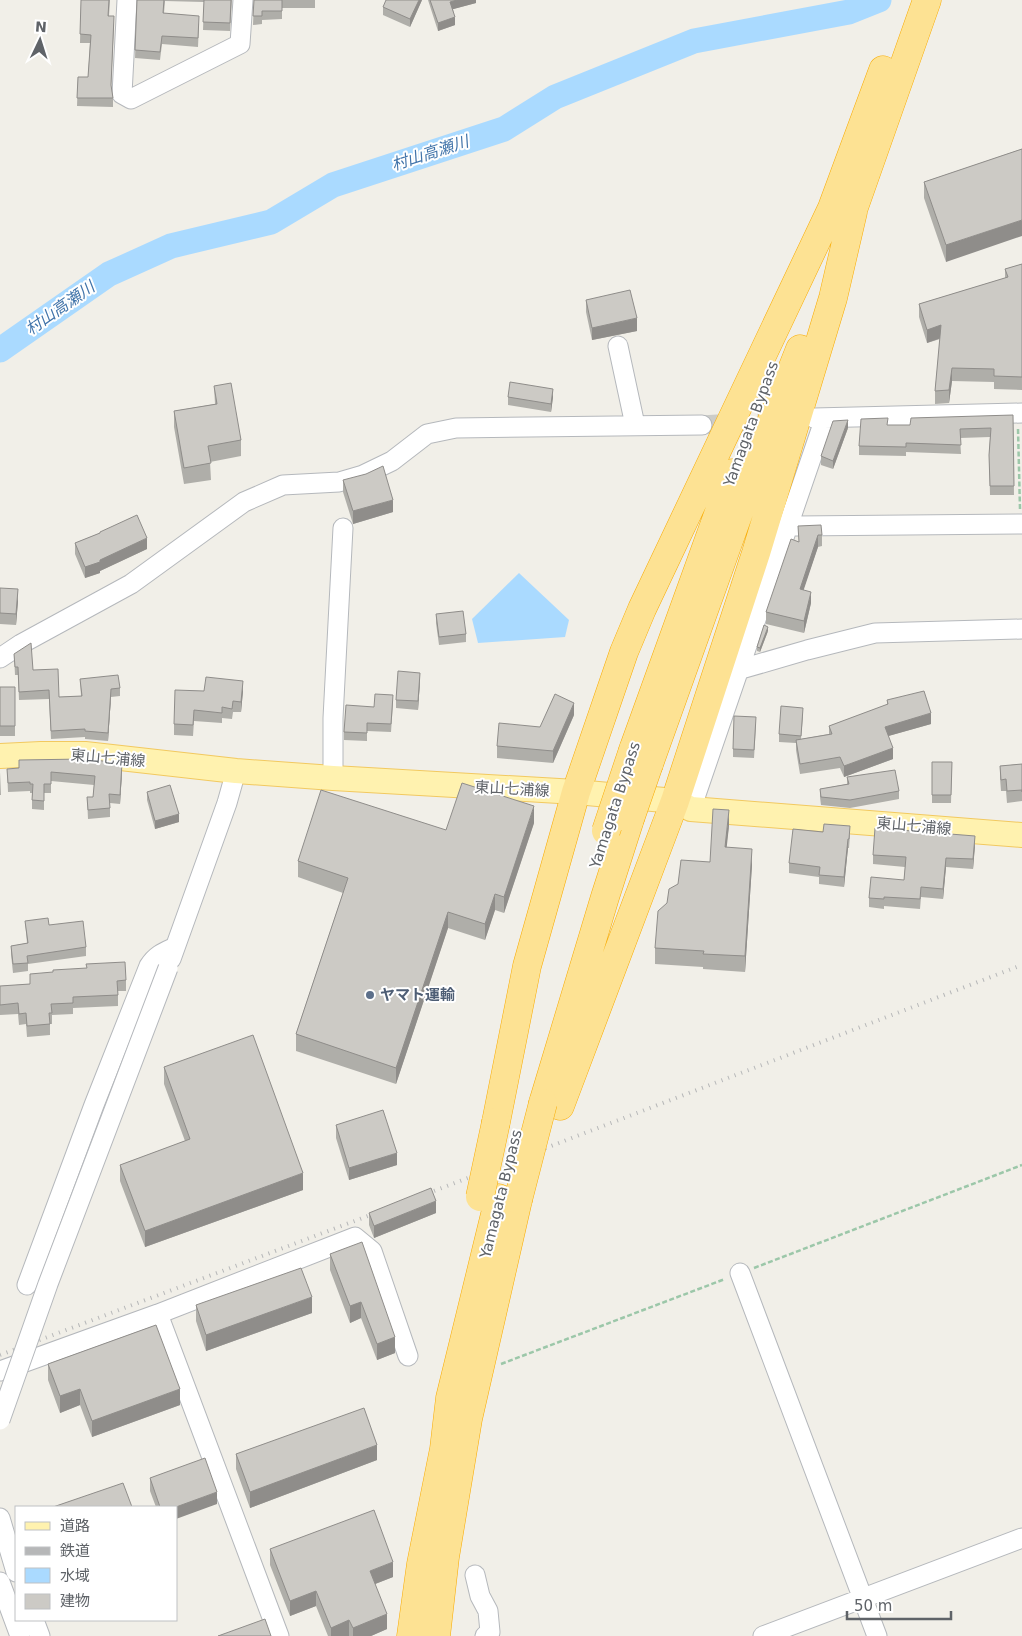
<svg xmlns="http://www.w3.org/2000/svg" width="1022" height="1636" viewBox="0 0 1022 1636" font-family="'DejaVu Sans','Noto Sans JP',sans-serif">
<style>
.water{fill:#aadaff}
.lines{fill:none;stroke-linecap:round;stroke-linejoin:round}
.river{stroke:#aadaff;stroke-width:25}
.minor-tunnel{stroke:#ccccc8;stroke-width:19;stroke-dasharray:19 9;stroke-linecap:butt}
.minor-casing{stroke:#b5b8bc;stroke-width:21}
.major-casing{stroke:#f2c960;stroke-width:26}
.highway-casing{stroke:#f9ab00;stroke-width:29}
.path{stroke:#9cc7a9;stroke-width:2.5;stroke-dasharray:5 2.5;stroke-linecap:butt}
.minor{stroke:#fff;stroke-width:19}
.major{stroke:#fff2af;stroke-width:24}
.highway{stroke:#fde293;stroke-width:28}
.rail{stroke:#b6b7b8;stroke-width:4;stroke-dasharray:1 6;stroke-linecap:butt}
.minor-bridge-casing{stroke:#b5b8bc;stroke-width:21;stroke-linecap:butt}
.highway-bridge-casing{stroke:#f9ab00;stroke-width:29;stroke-linecap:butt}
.minor-bridge{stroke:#fff;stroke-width:19}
.highway-bridge{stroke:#fde293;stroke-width:28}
.wall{fill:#afaea9}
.shaded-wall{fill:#8f8d8a}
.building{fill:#cccac5;stroke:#8f8d8a}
.service-dot{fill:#5c6f8a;stroke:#fff;stroke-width:2}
.labels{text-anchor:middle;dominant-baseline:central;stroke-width:4;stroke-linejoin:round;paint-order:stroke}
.street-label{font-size:15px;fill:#5f6368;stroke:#fff}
.service-label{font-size:15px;font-weight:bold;fill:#4e5e75;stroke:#fff;text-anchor:start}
.water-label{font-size:16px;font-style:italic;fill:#4174aa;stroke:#fff}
</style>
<rect width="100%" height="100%" fill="#f1efe8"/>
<!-- water -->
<path class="water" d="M519 573 569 620 565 637 478 643 472 619Z"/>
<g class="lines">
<!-- river -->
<path class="river" d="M0 350 109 274 171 246 271 222 333 185 504 129 555 97 694 41 849 12 879 0"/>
<!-- minor-tunnel -->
<path class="minor-tunnel" d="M702 425 783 420"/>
<!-- minor casing -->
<g class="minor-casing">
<path id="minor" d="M127 0 122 94 131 99 240 44 243 0
M618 346 635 425
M814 418 1022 413
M796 526 1022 524
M0 658 21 644 131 584 244 502 283 485 339 482 363 475 392 461 427 434 456 428 702 425
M738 670 807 650 875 633 1022 629
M333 778V718L343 528
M691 809 825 418
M171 959 227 803 236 771
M740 1273 877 1636
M27 1285 94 1105 149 966C156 955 164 952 175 947
M158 1314 279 1636
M0 1371 158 1314 355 1237 372 1251 408 1356
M0 1518 16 1572
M475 1575 480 1596 488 1611 490 1632 485 1636
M0 1582 20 1636
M34 1620 40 1636
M763 1636 1022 1538"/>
</g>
<!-- major casing -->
<g class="major-casing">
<path id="major" d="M0 756 41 754H85L236 771 333 778 576 792 675 801 691 809 1022 835"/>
</g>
<!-- highway casing -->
<g class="highway-casing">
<path id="highway" d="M826 224 883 70
M846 230 927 0
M633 750 733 473
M649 764 772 420 800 349
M543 1103 605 897 630 819
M560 1106 675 801 756 553 833 298 853 212
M496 1122 527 966 576 792 624 652 642 609 832 208
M411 1636 421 1564 444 1449 450 1398 499 1198
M436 1636 445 1557 468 1419 518 1200"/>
</g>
<!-- path -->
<path class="path" d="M1018 429 1020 509
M754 1268 1022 1165
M501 1364 725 1279"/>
<!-- minor -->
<use href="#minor" class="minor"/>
<!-- major -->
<use href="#major" class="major"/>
<!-- highway -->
<use href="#highway" class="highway"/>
<!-- rail -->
<path class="rail" d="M421 1196 1022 965
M0 1355 381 1211"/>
<!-- minor-bridge casing -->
<g class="minor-bridge-casing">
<path id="minor-bridge" d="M0 1420 48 1284 168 968"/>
</g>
<!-- highway-bridge casing -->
<g class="highway-bridge-casing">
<path id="highway-bridge" d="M630 819 649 764
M606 831 633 750
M480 1197 496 1122
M518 1200 543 1103"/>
</g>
<!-- minor-bridge -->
<use href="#minor-bridge" class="minor-bridge"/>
<!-- highway-bridge -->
<use href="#highway-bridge" class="highway-bridge"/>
</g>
<!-- wall -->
<path class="wall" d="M81 0H110L109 16 114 25 111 87 113 98V107L77 106 78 77H88L90 43H80Z
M137 0H232L230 31 203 30 204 2 165 1 164 13 199 24 198 47 162 44 160 60 135 58Z
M254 0H315V8H282V19L262 20V24L253 25Z
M422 0 410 27 383 15V7Z
M428 0H476V3L453 9 455 25 438 31Z
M1022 149 946 262 924 198V182Z
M1022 264V390L994 389V382L952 381 949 403 935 404V391L940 339 927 343 919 317V304L1005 278V269Z
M586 300 637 331 592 340 586 312Z
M214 386 241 440V456L210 462 211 480 184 484 174 427V411L215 404Z
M508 397H553L551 412 508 405Z
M1013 415 1014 495H990L989 455 990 437 960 438 961 454 906 452V456L859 455V446L888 425H910Z
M848 428 833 469 821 465V456Z
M343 480 393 512 353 524 343 492Z
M798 526 822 535V546L818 547 803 590 811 603 804 633 766 624V612L799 542Z
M100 532 147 549 100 571V573L85 578 75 554V543L100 533Z
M0 588 18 601 16 625 0 624Z
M436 614 466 634V642L439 645 436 623Z
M768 631 760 652 757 651V647Z
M14 654 33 670 59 697 81 696 80 679 120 688V696L111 697 108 741 85 739V737L51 739 49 699 19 700 18 675H15Z
M420 681 418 710 396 708V700Z
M0 687H15V736H0Z
M204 691H243L241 712H233L232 719 222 718V723L194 721 193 736 174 735V724Z
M887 700 931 724 888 736 893 759 844 777 840 768 800 774 796 750V743L779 742V734L803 716 801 739 829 734V726L887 705Z
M393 703 391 732 367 731V741L344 740V732L374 707Z
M574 715 553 763 497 758V746L540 727Z
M756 725 754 758 733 757V749Z
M932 762H952L951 803H932Z
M1022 764V804V801L1007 803 1006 791H1001L1000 778V766Z
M7 769 122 772 120 804 110 803V817L88 819 87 797H93L94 785 51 781V793H44V810L32 809V793H30V791L8 792Z
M0 772 1 795H0Z
M847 777 899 791V799L850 808 821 805 820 797V789L847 784Z
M147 792 179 822 155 829 147 800Z
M534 823 504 913 495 910 485 940 448 928 396 1084 296 1051V1034L343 893 298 877V861L446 830Z
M729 826 726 847 752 865 745 972 703 969V967L655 964V948L678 884 710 862Z
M850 835 849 848H848L844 887 819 884V877L789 873V863Z
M975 845 973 869 946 867 943 899 921 897 920 909 884 906V909L869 907V898L904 880 905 867 873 864V855Z
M25 921 49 925 86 947V956L28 964V971L13 973 11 954V946L27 943Z
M30 974 126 980V991H118V1006L73 1008V1014L52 1015V1024H50V1035L27 1037 26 1024 19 1025 18 1014 0 1015V986L30 984Z
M164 1067 303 1190 145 1247 120 1181V1165L185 1141 164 1084Z
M336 1125 397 1165 349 1180 336 1138Z
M369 1213H436L374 1238 369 1225Z
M330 1254 395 1353 377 1360 361 1318 350 1323 330 1270Z
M196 1305 312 1313 206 1351 196 1321Z
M48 1364 180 1405 92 1437 80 1405 60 1413 48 1380Z
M236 1454 377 1460 250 1508 236 1469Z
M150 1478 217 1504 176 1507H156L150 1491Z
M270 1549 393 1577 375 1584 387 1629 371 1636H328L316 1606 290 1616 270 1565Z"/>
<!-- shaded-wall -->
<path class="shaded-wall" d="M419 0H422L410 27V19Z
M457 0H476V3L450 10V2Z
M455 17V25L438 31V23Z
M1022 220V236L946 262V245Z
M637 318V331L592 340V328Z
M941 325V338L927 343V330Z
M952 368V381L949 403V390Z
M553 389V397L551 412V404Z
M848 420V428L833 469V461Z
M393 500V512L353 524V511Z
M818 535V547L800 601V589Z
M147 538V549L100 571V573L85 578V567Z
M18 589V601L16 625V614Z
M811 592V603L804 633V621Z
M768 627V631L760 652V648Z
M420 673V681L418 710V701Z
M243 681V691L241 712V702Z
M111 689V697L108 741V733Z
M574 703V715L553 763V751Z
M931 713V724L885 737V727Z
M893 748V759L844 777V766Z
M122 763V772L120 804V795Z
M534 806V823L504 913V897Z
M729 810V826L725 863V847Z
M179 814V822L155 829V821Z
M975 836V845L973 869V859Z
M848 839V848L844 887V877Z
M752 849V865L745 972V956Z
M946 858V867L943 899V889Z
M495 894V910L485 940V924Z
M448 912V928L396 1084V1068Z
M397 1153V1165L349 1180V1168Z
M303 1173V1190L145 1247V1231Z
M436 1201V1213L374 1238V1226Z
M312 1297V1313L206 1351V1335Z
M361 1302V1318L350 1323V1306Z
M395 1337V1353L377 1360V1344Z
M80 1389V1405L60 1413V1396Z
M180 1389V1405L92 1437V1421Z
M377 1445V1460L250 1508V1492Z
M217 1492V1504L176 1519V1507Z
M393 1562V1577L370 1586V1571Z
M316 1591V1606L290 1616V1601Z
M387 1614V1629L371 1636H353V1628Z
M349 1620V1636H331V1628Z"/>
<!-- building -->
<path class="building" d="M81 0H109L108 16H114L111 85 113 98H77L78 77H88L91 35 80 34Z
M137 0H164L163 13 199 16 198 38 162 36 160 52 135 50Z
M204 0H231L230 23 203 22Z
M254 0H282V11H262V16H253Z
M386 0H419L410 19 383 7Z
M430 0H457L450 2 455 17 438 23Z
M1022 149V220L946 245 924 182Z
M1022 264V377L994 376V369L952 368 949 390 935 391 941 325 927 330 919 304 1008 277 1005 269Z
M630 290 637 318 592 328 586 300Z
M510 382 553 389 551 404 508 397Z
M231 383 241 440 208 446 211 463 184 468 174 411 217 404 214 386Z
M1013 415 1014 486H990L989 455 991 428 960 429 961 445 906 443V447L859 446 861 419 888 418 887 425H910L911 418Z
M848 420 833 461 821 456 833 421Z
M383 466 393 500 353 511 343 480 366 474Z
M137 515 147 538 100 560V562L85 567 75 543 100 533V532Z
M821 525 822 535H818L800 589 811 592 804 621 766 612 791 539 799 542 798 526Z
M0 588 18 589 16 614 0 613Z
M463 611 466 634 439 637 436 614Z
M764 625 768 627 760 648 757 647Z
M31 643 33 670 58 669 59 697 82 696 80 679 118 675 120 688 111 689 108 733 85 731V729L51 731 49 690 19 692 18 667H15L14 654Z
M398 671 420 673 418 701 396 700Z
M206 677 243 681 241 702 233 701 232 709 222 707V713L194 710 193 725 174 724 175 690 204 691Z
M0 687H15V726H0Z
M924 691 931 713 885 727 893 748 844 766 840 757 800 764 796 740 832 734 829 726 888 704 887 700Z
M375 694 393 695 391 724 367 723V733L344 732 346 705 374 707Z
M555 694 574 703 553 751 497 746 499 723 540 727Z
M781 706 803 708 801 736 779 734Z
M734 716 756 717 754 750 733 749Z
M84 759 122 763 120 795 109 794 110 808 88 810 87 797H93L95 776 51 772V784H44V801L32 800 33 784H30V782L8 783 7 769 19 768V760Z
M932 762H952L951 795H932Z
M1022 764V792V790L1007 791 1006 779 1001 780 1000 766Z
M895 770 899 791 850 800 821 797 820 789 849 784 847 777Z
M462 783 534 806 504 897 495 894 485 924 448 912 396 1068 296 1034 348 878 298 861 321 790 446 830Z
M170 785 179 814 155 821 147 792Z
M713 809 729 810 725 847 752 849 745 956 703 954 704 951 655 948 658 911 667 903 669 889 678 884 681 860 710 862Z
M824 824 850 826 849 839H848L844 877 819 875 820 867 789 863 793 829 823 832Z
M875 828 975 836 973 859 946 858 943 889 921 887 920 899 884 897V899L869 898 871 877 904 880 906 857 873 855Z
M48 918 49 925 83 921 86 947 27 956 28 963 13 964 11 946 28 943 25 921Z
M125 962 126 980 117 981 118 995 73 997V1003L51 1004 52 1013H49L50 1024 27 1026 26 1013 19 1014 18 1003 0 1005V986L30 984V974L53 972V970L87 968 86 964Z
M253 1035 303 1173 145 1231 120 1165 190 1139 164 1067Z
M383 1110 397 1153 349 1168 336 1125Z
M431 1188 436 1201 374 1226 369 1213Z
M362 1242 395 1337 377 1344 361 1302 350 1306 330 1254Z
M301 1268 312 1297 206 1335 196 1305Z
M156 1325 180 1389 92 1421 80 1389 60 1396 48 1364Z
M364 1408 377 1445 250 1492 236 1454Z
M205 1458 217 1492 176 1507H160L150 1478Z
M123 1483 132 1507H53Z
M374 1510 393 1562 370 1571 387 1614 353 1628 349 1620 331 1628 316 1591 290 1601 270 1549Z
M265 1619 271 1636H218Z"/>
<!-- markers -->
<circle class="service-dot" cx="370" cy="995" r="5"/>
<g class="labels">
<!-- street labels -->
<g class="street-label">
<text transform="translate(751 424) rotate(-70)">Yamagata Bypass</text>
<text transform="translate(108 758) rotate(5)">東山七浦線</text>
<text transform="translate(512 789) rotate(3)">東山七浦線</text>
<text transform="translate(615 805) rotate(-72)">Yamagata Bypass</text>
<text transform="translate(914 826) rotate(5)">東山七浦線</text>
<text transform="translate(501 1194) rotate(-76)">Yamagata Bypass</text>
</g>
<!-- service labels -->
<g class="service-label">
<text x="380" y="995">ヤマト運輸</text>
</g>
<!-- water labels -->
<g class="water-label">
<text transform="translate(430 153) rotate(-18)">村山高瀬川</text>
<text transform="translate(60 308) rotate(-35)">村山高瀬川</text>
</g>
</g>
<!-- legend -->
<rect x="15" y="1506" width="162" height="115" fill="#ffffff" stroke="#bfc1c3"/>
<rect x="25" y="1522" width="25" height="8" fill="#fff2af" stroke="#bfc1c3"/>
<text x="60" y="1531" font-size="15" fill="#5f6368">道路</text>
<rect x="25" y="1547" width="25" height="8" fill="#b6b7b8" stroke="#bfc1c3"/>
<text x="60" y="1556" font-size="15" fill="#5f6368">鉄道</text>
<rect x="25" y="1568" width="25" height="15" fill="#aadaff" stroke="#bfc1c3"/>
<text x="60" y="1581" font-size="15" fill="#5f6368">水域</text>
<rect x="25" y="1594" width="25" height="15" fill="#cccac5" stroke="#bfc1c3"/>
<text x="60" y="1606" font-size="15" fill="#5f6368">建物</text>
<!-- north arrow -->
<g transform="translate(40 40) rotate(4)" stroke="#ffffff" stroke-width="4" paint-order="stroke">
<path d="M0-4L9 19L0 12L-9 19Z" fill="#5f6368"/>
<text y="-8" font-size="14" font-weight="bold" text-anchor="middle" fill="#5f6368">N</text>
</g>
<!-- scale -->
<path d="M847 1611v8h104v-8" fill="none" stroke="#5f6368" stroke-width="2.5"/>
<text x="854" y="1611" font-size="15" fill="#5f6368" stroke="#ffffff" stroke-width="4" paint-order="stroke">50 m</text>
</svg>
